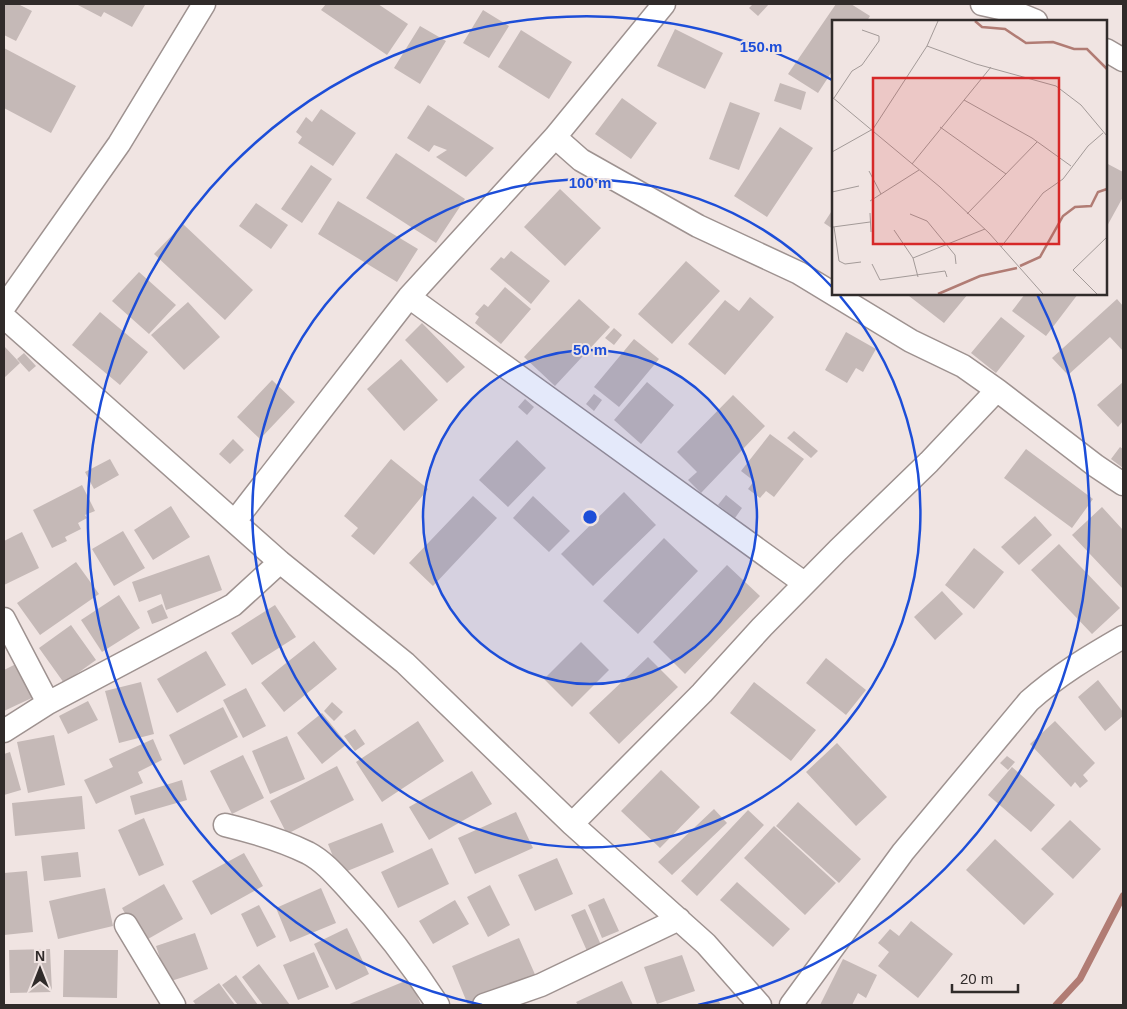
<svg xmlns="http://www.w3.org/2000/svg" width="1127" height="1009" viewBox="0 0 1127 1009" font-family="Helvetica,sans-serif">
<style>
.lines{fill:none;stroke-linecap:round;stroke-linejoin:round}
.stream{stroke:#b17c74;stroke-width:7}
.building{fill:#c5b9b7}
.minor-casing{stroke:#9e9290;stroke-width:25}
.minor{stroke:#fff;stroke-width:22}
.ring{fill:none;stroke:#1d4ed8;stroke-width:2.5}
.inset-river{fill:none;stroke:#b17c74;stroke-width:2.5}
.inset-road{fill:none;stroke:#a39a98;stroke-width:1}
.view{fill:#d62828;fill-opacity:0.15;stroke:#d62828;stroke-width:2.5}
.inset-edge{fill:none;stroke:#302b2a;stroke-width:2.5}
.centre{fill:#1d4ed8;stroke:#f0e4e2;stroke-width:2.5}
.ring-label{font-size:15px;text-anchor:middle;font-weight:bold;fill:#1d4ed8;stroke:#f0e4e2;stroke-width:4;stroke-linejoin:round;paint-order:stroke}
</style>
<rect width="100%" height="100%" fill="#f0e4e2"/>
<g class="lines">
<!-- stream -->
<path class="stream" d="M1056 1005 1080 979 1123 896"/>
</g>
<!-- building -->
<path class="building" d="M4 4H18L32 11 16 41 4 35Z
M76 4H144L145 5 132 27 104 12 101 17Z
M326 4H378L408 24 387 55 321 10Z
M753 4H769L758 16 749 8Z
M836 4H851L870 16 867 21H833V70L818 93 788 74Z
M483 10 509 26 489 58 463 43Z
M420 26 446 41 420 84 394 68Z
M675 29 723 53 705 89 657 66Z
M521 30 572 62 549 99 498 67Z
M4 48 76 86 51 133 4 108Z
M780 83 806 92 801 110 774 101Z
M622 98 657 123 631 159 595 134Z
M730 102 760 113 739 170 709 159Z
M428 105 494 148 466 177 436 157 447 150 434 145 429 152 407 138Z
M321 109 356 133 333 166 298 143 302 137 296 132 306 117 312 122Z
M780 127 813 148 767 217 734 196Z
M396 153 465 199 436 243 366 198Z
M1106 163 1123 172V197L1106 228Z
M311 165 332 179 302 223 281 209Z
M560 189 601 228 565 266 524 227Z
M338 201 418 249 397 282 318 234Z
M256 203 288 225 271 249 239 226Z
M833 209V229L824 223Z
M183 224 253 290 225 320 154 254Z
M511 251 550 281 531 304 490 269 501 257 504 259Z
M686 261 720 291 672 344 638 314Z
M139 272 176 305 149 334 112 301Z
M505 287 531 309 501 344 475 323 479 317 475 314 484 304 488 307Z
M911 294H968L944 323 909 296Z
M1025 294H1078L1046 336 1012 311Z
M750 297 774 317 725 375 688 344 725 300 739 311Z
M579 299 610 327 555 386 524 357Z
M1117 299 1123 306V351L1110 337 1068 375 1052 358Z
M188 302 220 337 184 370 151 335Z
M100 312 148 352 120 385 72 345Z
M1001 317 1025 336 996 373 971 353Z
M422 323 465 367 447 383 405 340Z
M614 328 622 335 614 345 605 338Z
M846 332 876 349 863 372 856 368 847 383 825 370Z
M634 339 659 359 619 407 594 387Z
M4 346 20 363 4 378Z
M24 353 36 366 29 372 17 359Z
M401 359 438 400 404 431 367 389Z
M272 380 295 402 260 439 237 417Z
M647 382 674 405 641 444 614 420Z
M1123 382V421L1118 427 1097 405Z
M594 394 602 400 594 411 586 404Z
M733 395 765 426 701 493 688 480 697 472 677 452Z
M525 399 534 407 527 415 518 407Z
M794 431 818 451 811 458 787 438Z
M770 434 804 459 774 497 766 491 760 498 748 489 754 481 741 471Z
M233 439 244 450 230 464 219 454Z
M517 440 546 468 508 507 479 480Z
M1120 447 1123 449V468L1111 459Z
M1026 449 1093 499 1072 528 1004 478Z
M110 459 119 475 94 489 85 472Z
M391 459 428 489 374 555 351 536 358 528 344 516Z
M82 485 95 511 85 515 87 518 78 523 81 529 65 537 67 541 52 548 33 510Z
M624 492 656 525 593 586 561 554Z
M726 495 742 508 735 518 718 505Z
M473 496 497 518 433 586 409 563Z
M533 496 570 531 549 552 513 518Z
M171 506 190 537 153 560 134 530Z
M1102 507 1123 530V589L1072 535Z
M1035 516 1052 535 1019 565 1001 547Z
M123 531 145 568 114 586 92 549Z
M22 532 39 568 4 585V541Z
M664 538 698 571 638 634 603 601Z
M1059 544 1120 608 1092 634 1031 570Z
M974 548 1004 572 974 609 945 585Z
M209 555 222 590 166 610 161 594 139 602 132 582Z
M76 562 99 594 40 635 17 603Z
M727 565 760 596 685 674 653 642Z
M942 591 963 614 935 640 914 617Z
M119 595 140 628 102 652 81 620Z
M162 604 168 618 152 624 147 611Z
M275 605 296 637 252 665 231 633Z
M71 625 96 660 64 683 39 648Z
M314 641 337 669 284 712 261 683Z
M581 642 609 670 572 707 544 679Z
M206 651 226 685 177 713 157 679Z
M648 657 678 687 619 744 589 713Z
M826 658 866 690 846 715 806 683Z
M20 662 36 696 4 711V670Z
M1098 680 1123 712V716L1105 731 1078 697Z
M141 682 154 734 119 743 105 691Z
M754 682 816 730 791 761 730 713Z
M246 688 266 726 243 738 223 700Z
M88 701 98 720 68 734 59 716Z
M332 702 343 712 334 721 324 711Z
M223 707 238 737 184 765 169 735Z
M322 713 347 744 322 764 297 733Z
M418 721 444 761 382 802 356 762Z
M1055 721 1095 763 1083 775 1088 781 1080 788 1075 782 1071 787 1030 744Z
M355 729 365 744 355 751 344 736Z
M54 735 65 785 28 793 17 742Z
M287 736 305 779 270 794 252 751Z
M153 739 162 760 138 772 143 783 96 804 84 780 113 767 109 759Z
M837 743 887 797 856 826 806 772Z
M10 752 21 790 4 795V754Z
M243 755 264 798 232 814 210 771Z
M1007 756 1015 762 1008 770 1000 763Z
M337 766 354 800 287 834 270 801Z
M1012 767 1055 805 1031 832 988 795Z
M661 770 700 807 660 848 621 811Z
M472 771 492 804 429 840 409 807Z
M182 780 187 800 135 815 130 796Z
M82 796 85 829 15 836 12 803Z
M798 802 861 859 839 883 776 826Z
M714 809 727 823 672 875 658 862Z
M748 810 764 825 697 896 681 881Z
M516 812 533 848 475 874 458 838Z
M144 818 164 865 139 876 118 830Z
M1070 820 1101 849 1073 879 1041 849Z
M382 823 394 852 340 874 328 844Z
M774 826 836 883 805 915 744 858Z
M995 839 1054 894 1024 925 966 870Z
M432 848 449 884 398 908 381 872Z
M78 852 81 877 44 881 41 856Z
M244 853 263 886 211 915 192 881Z
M557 858 573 894 535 911 518 875Z
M27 871 33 932 4 935V873Z
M737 882 790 929 773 947 720 900Z
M164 884 183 919 141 943 122 908Z
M490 885 510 925 488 937 467 897Z
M105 888 113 926 58 939 49 901Z
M321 888 336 923 290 942 276 908Z
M604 898 619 931 602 938 588 905Z
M455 900 469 924 433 944 419 921Z
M259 905 276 937 257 947 241 914Z
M585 909 601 945 587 951 571 915Z
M911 921 953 954 918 998 878 966 889 952 878 943 890 929 899 936Z
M347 928 369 974 336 990 314 944Z
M195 933 208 969 168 982 156 946Z
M519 938 537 979 474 1005H468L452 966Z
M50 949 52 992 10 993 9 950Z
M64 950H118L117 998 63 997Z
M314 952 329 987 298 1000 283 965Z
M682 955 695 991 657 1004 644 967Z
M843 959 877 975 866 998 858 993 852 1005H820Z
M259 964 290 1005H263L242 977Z
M236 975 258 1005H238L222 985Z
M410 979 421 1005H347Z
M622 981 633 1005H578L576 1002Z
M219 983 235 1005H196L193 1001Z
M718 1000 721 1005H705Z"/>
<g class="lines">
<!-- minor casing -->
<g class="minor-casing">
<path id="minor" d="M982 4 1009 10 1036 21
M1106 50 1123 60
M555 137 581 160 698 226 799 273 911 341 963 366 997 390 1096 466 1123 484
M409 297 804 583
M4 307 119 144 204 4
M4 317 280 562 405 663 572 824 706 944 760 1005
M235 521 409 297 555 137 664 4
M4 619 48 703
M4 731 48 703 233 605 280 562
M572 824 702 693 762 627 838 550 929 462 997 390
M225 825C254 832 282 840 308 853 325 862 337 877 350 891 383 927 412 965 438 1005
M126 925 174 1005
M484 1005 541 985 679 919
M791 1005 903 852 1029 701C1058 675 1090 656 1123 637"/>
</g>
<!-- minor -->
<use href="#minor" class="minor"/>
</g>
<!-- distance rings -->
<circle cx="590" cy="517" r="167" fill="#1d4ed8" fill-opacity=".12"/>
<g class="ring">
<circle cx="590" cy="517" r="167"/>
<path d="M840 296A334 334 0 1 1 832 287"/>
<path d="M482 1005A500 500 0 1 1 832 80M1037 294A500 500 0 0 1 698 1005"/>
</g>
<!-- overview -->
<g transform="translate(832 20)">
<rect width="275" height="275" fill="#f0e4e2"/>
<path class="inset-river" d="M143 1 150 7 173 9 194 23 221 22 242 29H255L275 49M188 246 208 237 231 196 243 187 259 186 266 172 275 169M106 274 148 256 185 248"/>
<path class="inset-road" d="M95 26 144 44 224 66 249 85 275 116M0 77 108 167 157 213 211 274M2 78 20 51 30 45 47 21V16L30 10M132 80 200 118 239 146M108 107 174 154M0 132 41 109 95 26 106 1M80 144 159 47M37 151 49 174M0 172 27 166M38 181 87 150M38 193 39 212M78 194 95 201 123 235 124 244M135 194 205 122M1 207 38 202M2 207 7 241 13 244 29 242M62 210 81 238M169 227 211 173 231 159 256 126 271 113M40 244 48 260 113 251 115 257M86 257 81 238 153 209M265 274 241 250 275 217"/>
<path class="view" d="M41 58H227V224H41Z"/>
<rect width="275" height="275" class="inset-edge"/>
</g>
<circle cx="590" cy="517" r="8" class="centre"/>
<g class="ring-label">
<text x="761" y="52">150 m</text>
<text x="590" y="188">100 m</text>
<text x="590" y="355">50 m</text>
</g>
<!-- border -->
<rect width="1127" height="1009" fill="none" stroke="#302b2a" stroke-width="10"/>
<!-- north arrow -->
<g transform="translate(40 969)" stroke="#f0e4e2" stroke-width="4" paint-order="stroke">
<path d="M0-4L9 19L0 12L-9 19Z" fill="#302b2a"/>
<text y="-8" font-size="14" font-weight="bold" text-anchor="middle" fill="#302b2a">N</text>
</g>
<!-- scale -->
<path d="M952 984v8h66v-8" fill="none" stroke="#302b2a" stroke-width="2.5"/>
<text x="960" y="984" font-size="15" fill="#302b2a" stroke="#f0e4e2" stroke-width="4" paint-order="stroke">20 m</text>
</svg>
